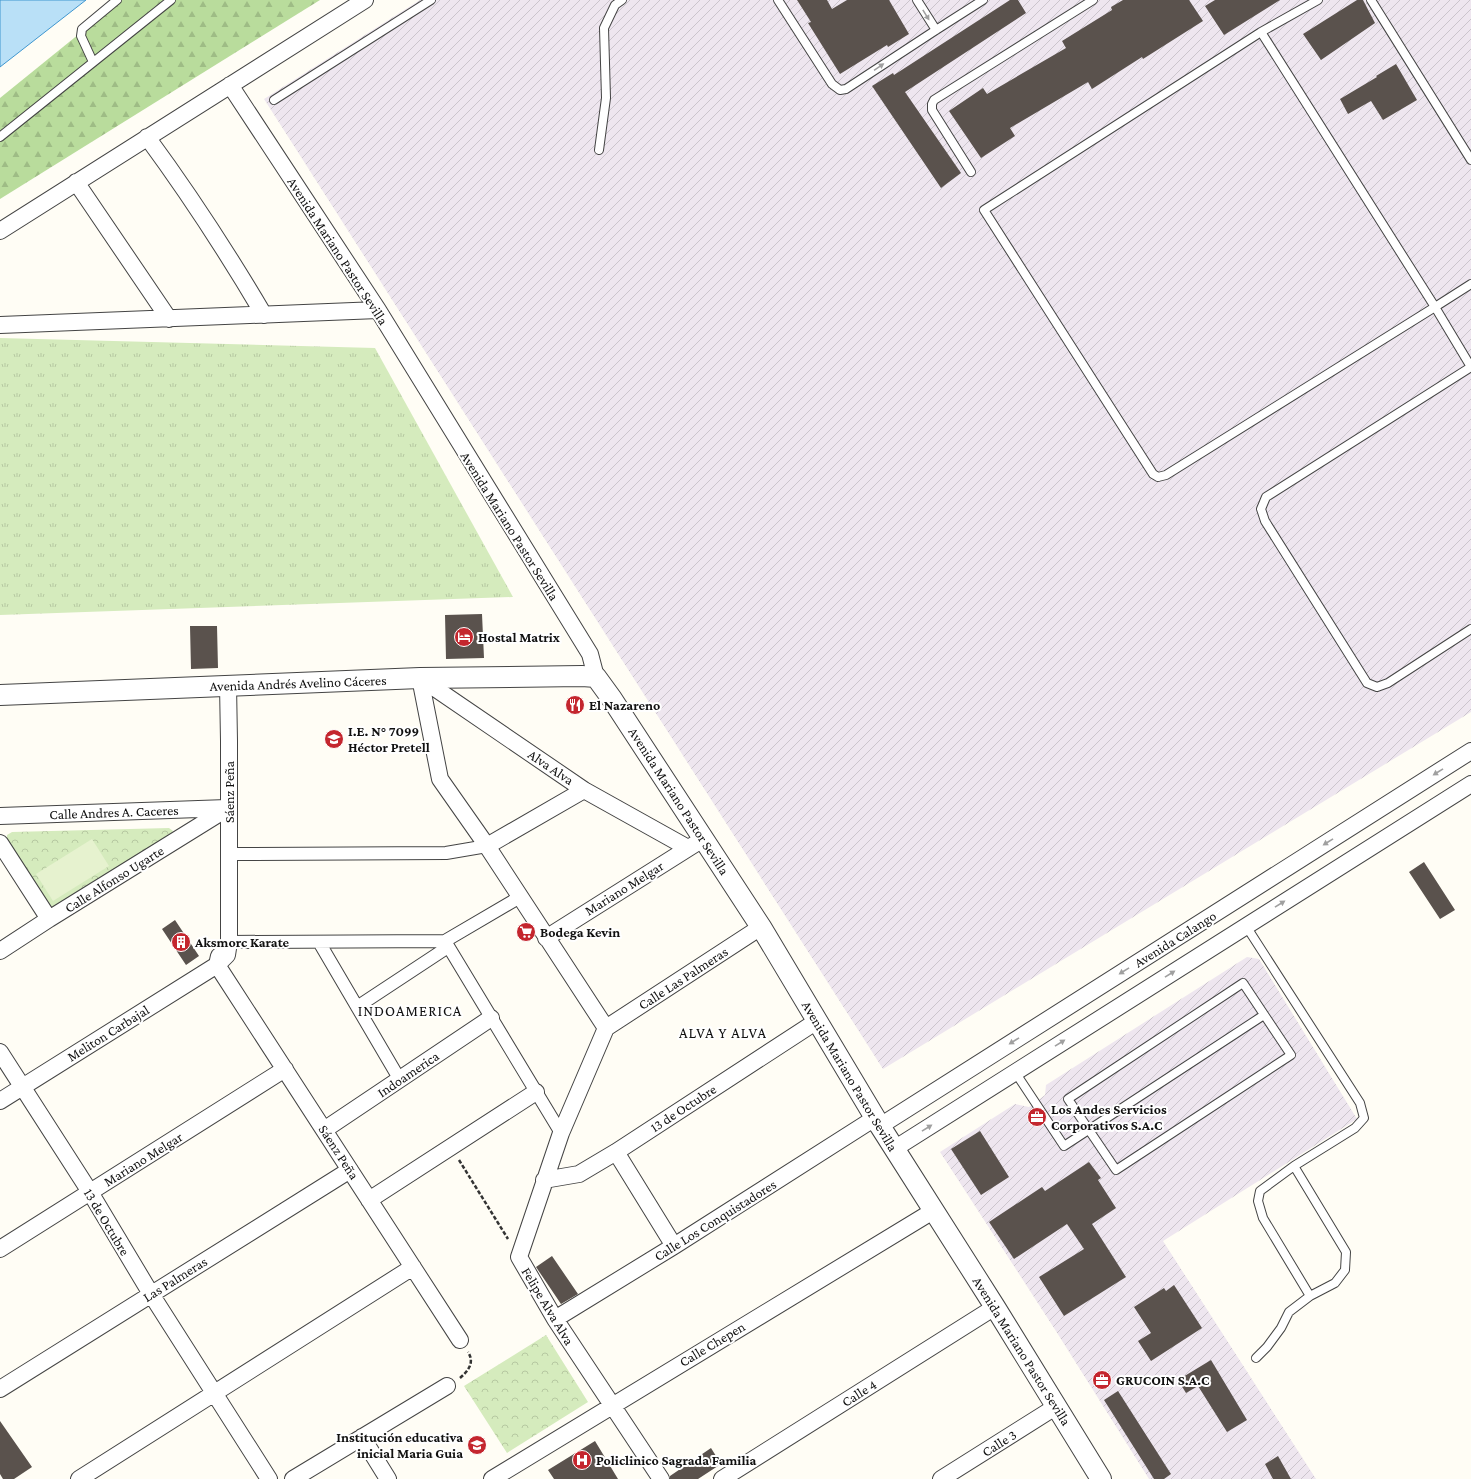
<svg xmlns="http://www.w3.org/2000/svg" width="1471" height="1479" viewBox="0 0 1471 1479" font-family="'Crimson Pro',serif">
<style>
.industrial{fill:url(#industrial-furrows)}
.grass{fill:url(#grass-tufts)}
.forest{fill:url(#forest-firs)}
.park{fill:url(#park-crowns)}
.pitch{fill:#e6f2cf}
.water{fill:#b9e0f7;stroke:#3f96cf}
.building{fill:#5a524d}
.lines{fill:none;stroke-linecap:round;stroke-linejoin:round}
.service-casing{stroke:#444;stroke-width:10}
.pedestrian-casing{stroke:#444;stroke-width:14}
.minor-casing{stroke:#444;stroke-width:18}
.tertiary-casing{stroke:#444;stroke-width:22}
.path{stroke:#333;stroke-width:2.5;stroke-dasharray:4 2;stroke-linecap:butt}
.service{stroke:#fff;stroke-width:8}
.pedestrian{stroke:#fff;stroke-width:12}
.minor{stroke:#fff;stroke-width:16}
.tertiary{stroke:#fff;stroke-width:20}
.oneway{fill:#a0a0a0}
.labels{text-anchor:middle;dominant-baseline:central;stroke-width:4;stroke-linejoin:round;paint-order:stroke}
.street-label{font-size:14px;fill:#111;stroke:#fff}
.poi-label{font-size:14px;font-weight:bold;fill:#111;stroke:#fff;text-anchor:start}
.neighbourhood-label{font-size:15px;letter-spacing:1px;fill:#111;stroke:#fff}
</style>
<defs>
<pattern id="industrial-furrows" width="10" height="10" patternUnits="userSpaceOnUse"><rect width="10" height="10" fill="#eee6ef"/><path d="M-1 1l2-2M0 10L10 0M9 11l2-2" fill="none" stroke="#cbc4cc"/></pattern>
<pattern id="grass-tufts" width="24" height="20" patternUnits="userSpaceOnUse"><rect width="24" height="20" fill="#d5ebbd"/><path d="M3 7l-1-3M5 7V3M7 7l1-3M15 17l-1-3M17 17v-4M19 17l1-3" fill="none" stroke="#b6c8a1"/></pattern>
<pattern id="forest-firs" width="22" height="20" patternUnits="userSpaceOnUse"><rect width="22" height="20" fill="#b9dc9c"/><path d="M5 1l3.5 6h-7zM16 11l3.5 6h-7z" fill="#9ebc85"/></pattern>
<pattern id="park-crowns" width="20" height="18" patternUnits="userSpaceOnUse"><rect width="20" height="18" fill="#d5ebbd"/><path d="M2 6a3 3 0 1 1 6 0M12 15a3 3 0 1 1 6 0" fill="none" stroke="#b6c8a1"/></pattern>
</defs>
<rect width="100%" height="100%" fill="#fffdf5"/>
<!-- industrial -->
<path class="industrial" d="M420 0H1471V712L883 1069 264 99Z
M1247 957 1259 959 1357 1119 1163 1241 1316 1479H1149L1054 1328 940 1152 1015 1104 1029 1107 1045 1095 1046 1085Z"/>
<!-- grass -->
<path class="grass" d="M0 338 375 348 513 597 0 615Z"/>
<!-- forest -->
<path class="forest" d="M121 0H320L0 199V98Z"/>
<!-- park -->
<path class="park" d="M169 828 173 831 172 833 54 908H51L7 841V835L12 832Z
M546 1335 588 1402 507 1453 464 1386Z"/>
<!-- pitch -->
<path class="pitch" d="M92 839 109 866 53 901 36 874Z"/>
<!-- water -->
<path class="water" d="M0 0H86L0 67Z"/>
<!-- building -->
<path class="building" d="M797 0H827L832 9 847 0H889L909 34 888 47 887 45 840 74 808 23 811 22Z
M1010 0H1018L1026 13 905 92 961 173 941 188 872 86 893 73 894 75Z
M1123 0H1189L1203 21 1143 59 1142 57 1092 89 1088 82 1010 128 1015 136 981 158 949 111 983 88 987 94 1066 48 1062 41 1112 10 1111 7Z
M1215 0H1280L1224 35 1205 6Z
M1357 0H1363L1375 23 1321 60 1303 34Z
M1396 64 1417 100 1383 120 1371 101 1348 114 1340 99 1377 77 1376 76Z
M482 614 484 658 446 659 445 615Z
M190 626H217L218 668 191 669Z
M1424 862 1455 910 1440 919 1409 872Z
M175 920 199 956 186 965 162 929Z
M980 1131 1009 1177 981 1195 951 1149Z
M1089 1162 1101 1178 1098 1180 1116 1208 1092 1224 1126 1277 1064 1316 1039 1277 1084 1249 1067 1224 1014 1259 989 1222 1042 1187 1045 1191Z
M552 1256 578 1294 561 1304 536 1267Z
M1174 1285 1202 1328 1151 1361 1138 1341 1151 1333 1134 1307 1164 1288 1166 1291Z
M1211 1360 1247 1420 1227 1432 1198 1386 1186 1393 1178 1380Z
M1118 1391 1171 1474 1164 1479H1154L1104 1400Z
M0 1421 32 1467 14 1479H3L0 1474Z
M595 1441 618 1479H554L548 1470Z
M711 1448 721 1464 698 1479H670V1476Z
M1278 1456 1291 1479H1273L1265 1464Z"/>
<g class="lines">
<!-- service casing -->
<g class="service-casing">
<path id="service" d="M778 0 832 84 840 90 846 89 936 30 983 0
M917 0 936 30
M1371 0 1471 160
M1261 32 1435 307 1166 475 1158 477 1153 474 984 210 1261 32 1318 0
M93 62 81 36 82 29 117 0
M274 100 431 0
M0 137 171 0
M599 150 606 98 604 28 615 5 622 0
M971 172 932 110V104L934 100 1093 0
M1471 284 1435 307 1471 367
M1471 367 1266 497 1261 509 1265 521 1367 683 1377 687 1388 683 1471 629
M1246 926 1360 1103 1364 1118 1355 1128 1294 1166 1260 1191 1258 1201 1263 1218 1310 1296
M1243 983 1291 1055 1116 1170 1068 1099Z
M1015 1072 1064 1146 1264 1015
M1256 1358 1267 1347 1281 1328 1289 1312 1310 1296 1335 1283 1345 1270 1346 1252 1294 1166"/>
</g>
<!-- pedestrian casing -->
<g class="pedestrian-casing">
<path id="pedestrian" d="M229 854 446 853 487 846
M445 941 561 1133
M229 942 445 941 520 897
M319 942 400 1080
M357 1007 448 947"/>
</g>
<!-- minor casing -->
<g class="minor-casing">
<path id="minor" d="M230 85 378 310 590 654 596 677
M147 137C189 194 228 254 264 315
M76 182 169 319
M0 231 365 0
M0 325 378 310
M420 678 440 779 487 846 606 1028
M420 678 584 790 688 848
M0 816 227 808
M0 843 49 919
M487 846 584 790
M546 938 695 844
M0 951 49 919 228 808
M219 956 217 965 460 1340
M606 1028 561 1133 519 1257 555 1319 661 1479
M606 1028 761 927
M0 1052 90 1192 151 1294 269 1479
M0 1101 217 965 227 955 229 942V741L228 685
M880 1126 1471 751
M324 1130 491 1018
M894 1149 1471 784
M616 1152 674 1246
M544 1180 579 1174 616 1152 817 1021
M369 1200 536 1092
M0 1249 285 1069
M555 1319 674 1246 875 1118
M0 1389 350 1170
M362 1437 388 1479
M79 1479 413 1267
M293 1479 447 1386
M492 1479 933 1211
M722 1479 995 1307
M941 1479 1057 1406"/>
</g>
<!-- tertiary casing -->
<g class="tertiary-casing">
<path id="tertiary" d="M0 695 420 678 582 676 596 677 612 699 761 927 880 1126 995 1307 1101 1479"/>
</g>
<!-- path -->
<path class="path" d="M459 1160 508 1239
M460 1378C468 1371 475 1363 468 1352"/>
<!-- service -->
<use href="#service" class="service"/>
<!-- pedestrian -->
<use href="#pedestrian" class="pedestrian"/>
<!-- minor -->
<use href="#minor" class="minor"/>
<!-- tertiary -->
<use href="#tertiary" class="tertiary"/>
</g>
<!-- one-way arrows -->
<defs><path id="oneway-solid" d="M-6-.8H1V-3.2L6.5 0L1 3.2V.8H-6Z"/></defs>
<g class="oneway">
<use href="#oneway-solid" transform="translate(926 15) rotate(58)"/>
<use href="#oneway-solid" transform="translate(879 67) rotate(-34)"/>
<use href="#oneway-solid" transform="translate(1438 772) rotate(148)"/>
<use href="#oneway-solid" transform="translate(1328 842) rotate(148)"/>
<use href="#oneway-solid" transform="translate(1280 904) rotate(-32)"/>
<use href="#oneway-solid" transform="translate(1124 971) rotate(148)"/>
<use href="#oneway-solid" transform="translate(1170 974) rotate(-32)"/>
<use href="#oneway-solid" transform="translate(1014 1041) rotate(148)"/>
<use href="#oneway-solid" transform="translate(1060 1043) rotate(-32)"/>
<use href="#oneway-solid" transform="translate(927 1128) rotate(-32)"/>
</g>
<!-- icons -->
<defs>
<g id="hotel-disc" transform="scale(1)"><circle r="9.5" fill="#c4262e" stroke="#fff"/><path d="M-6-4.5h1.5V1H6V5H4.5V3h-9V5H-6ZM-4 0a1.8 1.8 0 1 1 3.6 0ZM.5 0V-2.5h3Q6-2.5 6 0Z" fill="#fff"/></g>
<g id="restaurant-disc" transform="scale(1)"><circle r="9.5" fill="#c4262e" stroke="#fff"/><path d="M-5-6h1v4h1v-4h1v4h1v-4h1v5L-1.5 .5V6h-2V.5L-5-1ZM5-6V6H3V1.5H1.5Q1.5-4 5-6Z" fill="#fff"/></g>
<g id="school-disc" transform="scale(1)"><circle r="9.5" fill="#c4262e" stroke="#fff"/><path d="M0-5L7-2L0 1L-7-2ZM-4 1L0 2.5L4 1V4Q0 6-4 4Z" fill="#fff"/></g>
<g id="supermarket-disc" transform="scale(1)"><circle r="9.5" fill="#c4262e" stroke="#fff"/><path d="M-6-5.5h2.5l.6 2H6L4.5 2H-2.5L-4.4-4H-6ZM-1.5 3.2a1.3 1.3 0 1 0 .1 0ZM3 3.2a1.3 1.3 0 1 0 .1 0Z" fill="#fff"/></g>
<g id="building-disc" transform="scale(1)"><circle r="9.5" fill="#c4262e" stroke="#fff"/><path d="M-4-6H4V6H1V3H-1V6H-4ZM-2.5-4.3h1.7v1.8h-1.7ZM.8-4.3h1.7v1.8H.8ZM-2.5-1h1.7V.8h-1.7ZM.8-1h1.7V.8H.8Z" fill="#fff"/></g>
<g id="office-disc" transform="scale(1)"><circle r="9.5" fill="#c4262e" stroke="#fff"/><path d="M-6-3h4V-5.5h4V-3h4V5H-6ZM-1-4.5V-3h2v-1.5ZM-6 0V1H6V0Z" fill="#fff"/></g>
<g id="hospital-disc" transform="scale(1)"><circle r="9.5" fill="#c4262e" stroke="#fff"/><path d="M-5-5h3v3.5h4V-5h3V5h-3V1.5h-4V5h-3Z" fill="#fff"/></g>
</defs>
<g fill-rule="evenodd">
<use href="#hotel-disc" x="464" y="637"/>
<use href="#restaurant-disc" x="575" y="705"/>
<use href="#school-disc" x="334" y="739"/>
<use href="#supermarket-disc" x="526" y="932"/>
<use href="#building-disc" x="181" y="942"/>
<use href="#office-disc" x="1037" y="1117"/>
<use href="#office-disc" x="1102" y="1380"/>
<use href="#school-disc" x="477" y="1445"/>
<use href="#hospital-disc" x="582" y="1460"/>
</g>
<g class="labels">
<!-- street labels -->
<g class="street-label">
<text transform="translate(338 251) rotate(57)">Avenida Mariano Pastor Sevilla</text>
<text transform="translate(510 526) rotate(58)">Avenida Mariano Pastor Sevilla</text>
<text transform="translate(298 683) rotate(-2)">Avenida Andrés Avelino Cáceres</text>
<text transform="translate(551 767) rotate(34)">Alva Alva</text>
<text transform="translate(229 792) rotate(-90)">Sáenz Peña</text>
<text transform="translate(679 801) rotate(57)">Avenida Mariano Pastor Sevilla</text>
<text transform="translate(114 812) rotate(-2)">Calle Andres A. Caceres</text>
<text transform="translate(114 879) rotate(-32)">Calle Alfonso Ugarte</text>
<text transform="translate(624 888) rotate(-32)">Mariano Melgar</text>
<text transform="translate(1175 939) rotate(-32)">Avenida Calango</text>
<text transform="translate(683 978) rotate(-33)">Calle Las Palmeras</text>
<text transform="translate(108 1033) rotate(-32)">Meliton Carbajal</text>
<text transform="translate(408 1074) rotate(-34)">Indoamerica</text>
<text transform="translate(850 1076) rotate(59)">Avenida Mariano Pastor Sevilla</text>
<text transform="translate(683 1108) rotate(-33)">13 de Octubre</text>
<text transform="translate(339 1152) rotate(57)">Sáenz Peña</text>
<text transform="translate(143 1159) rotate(-32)">Mariano Melgar</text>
<text transform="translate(715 1220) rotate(-32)">Calle Los Conquistadores</text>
<text transform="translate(107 1222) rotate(59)">13 de Octubre</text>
<text transform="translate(175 1279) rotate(-32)">Las Palmeras</text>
<text transform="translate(548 1306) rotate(59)">Felipe Alva Alva</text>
<text transform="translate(712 1344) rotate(-31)">Calle Chepen</text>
<text transform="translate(1022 1351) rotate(58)">Avenida Mariano Pastor Sevilla</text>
<text transform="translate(859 1393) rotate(-32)">Calle 4</text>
<text transform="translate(999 1443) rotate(-32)">Calle 3</text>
</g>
<!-- poi labels -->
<g class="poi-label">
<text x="478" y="637">Hostal Matrix</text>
<text x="589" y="705">El Nazareno</text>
<text x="348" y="731">I.E. N° 7099<tspan x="348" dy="16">Héctor Pretell</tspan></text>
<text x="540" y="932">Bodega Kevin</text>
<text x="195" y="942">Aksmorc Karate</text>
<text x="1051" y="1109">Los Andes Servicios<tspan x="1051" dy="16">Corporativos S.A.C</tspan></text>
<text x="1116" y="1380">GRUCOIN S.A.C</text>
<text x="463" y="1437" text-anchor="end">Institución educativa<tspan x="463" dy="16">inicial Maria Guia</tspan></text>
<text x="596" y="1460">Policlinico Sagrada Familia</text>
</g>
<!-- neighbourhood labels -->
<g class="neighbourhood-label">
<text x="410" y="1011">INDOAMERICA</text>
<text x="723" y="1033">ALVA Y ALVA</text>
</g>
</g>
</svg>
